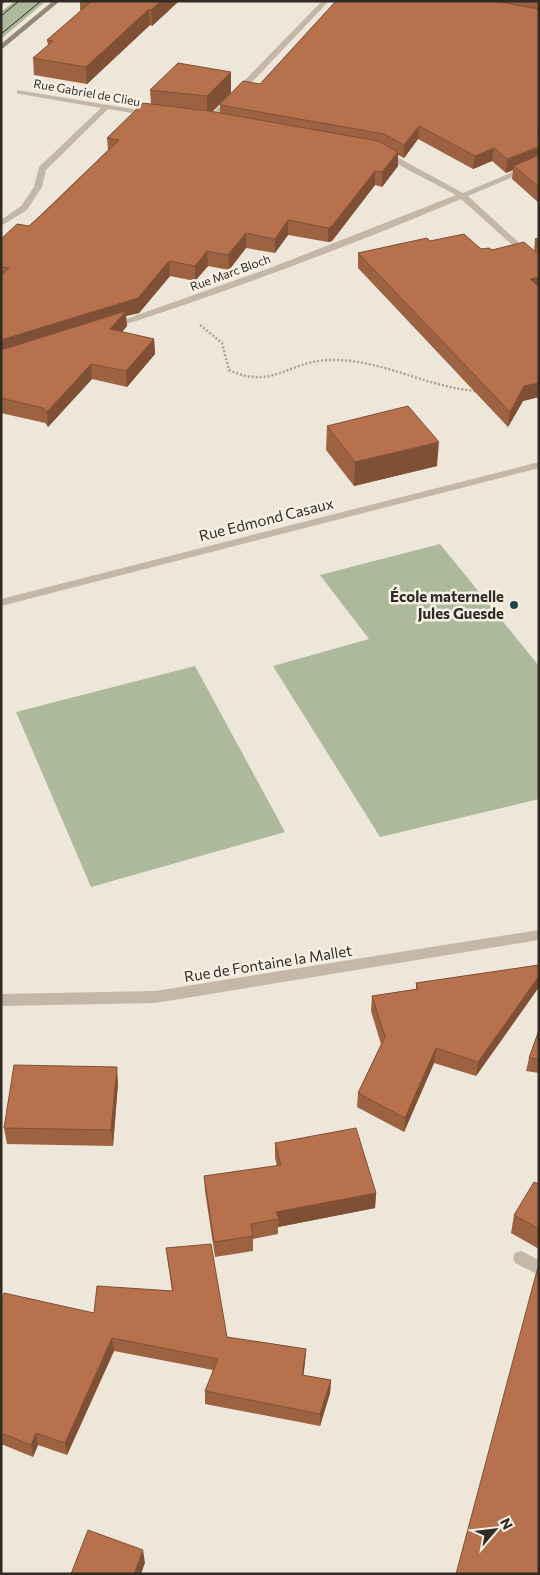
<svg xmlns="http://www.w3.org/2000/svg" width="540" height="1575" viewBox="0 0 540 1575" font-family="Commissioner,sans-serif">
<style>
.green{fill:#acba9b}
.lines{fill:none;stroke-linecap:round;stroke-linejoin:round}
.path{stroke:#afa191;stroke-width:2.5;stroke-dasharray:2 2;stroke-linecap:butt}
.service{fill:#c4b7a7;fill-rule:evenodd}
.minor{fill:#c4b7a7;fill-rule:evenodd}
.secondary{fill:#978778;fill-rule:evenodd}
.tram{stroke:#312b26;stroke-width:1}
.wall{fill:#9d6242}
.shaded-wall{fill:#805036}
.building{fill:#b7724d;stroke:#805036}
.poi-dot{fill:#21454d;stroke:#f6f0e4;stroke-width:2}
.labels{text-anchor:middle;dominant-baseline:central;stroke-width:5;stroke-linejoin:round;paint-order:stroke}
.far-street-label{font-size:12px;fill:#312b26;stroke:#f6f0e4}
.street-label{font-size:15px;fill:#312b26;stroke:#f6f0e4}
.poi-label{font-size:15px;font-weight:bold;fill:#312b26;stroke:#f6f0e4;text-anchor:end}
</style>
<rect width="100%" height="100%" fill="#ede6d9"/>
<!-- green -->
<path class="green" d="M15 1H46L1 39V12Z
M440 544 539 666V799L380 837 273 666 369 639 320 575Z
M195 666 285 832 91 887 16 712Z"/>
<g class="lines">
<!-- path -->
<path class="path" d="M200 325 222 343 229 370C272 390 287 362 328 360 380 358 425 387 476 391"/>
<!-- service -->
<path class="service" d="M521 1251 539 1260V1275L515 1263 513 1258 515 1253Z"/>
<!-- minor -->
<path class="minor" d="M322 1H329L213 123H207V119Z
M17 90 151 112 155 114 151 116 108 109 46 170 42 187 27 210 1 226V220L21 206 34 187 39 167 101 108 20 94H17Z
M382 152H388L463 193 539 161V166L468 196 539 261V269L461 199C347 247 232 290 114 328L106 326 270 268 456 195 382 156Z
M539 462V468L1 606V599Z
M539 930V940L155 1003 1 1006V994L155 991Z"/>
<!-- secondary -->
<path class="secondary" d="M1 1H7L1 5Z
M53 1H60L1 50V44Z"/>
<!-- tram -->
<path class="tram" d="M1 16 19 1
M1 34 41 1"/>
</g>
<!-- wall -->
<path class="wall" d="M80 1H179L152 26 150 25 87 84 34 75 33 58 48 45 47 40 82 10H80Z
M336 1H539V203L512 179 513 170 506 173 492 161 473 169 418 139 404 158 398 155V166L382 187 375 185 332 241 328 242 288 235 275 253 246 248 229 270 208 266 195 281 170 276 139 313 126 316 127 326 122 332 154 339 155 354 127 387 92 379 48 427 45 423 1 413V239L29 226 108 150 107 138 151 104 150 90 231 93 212 112 220 113V105L260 84Z
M539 238V397L523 401 508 427 358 268V253L430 241 481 249 534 251 535 239Z
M327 426 437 466 354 486 326 450Z
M539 965V987L476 1076 434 1063 404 1132 357 1107 358 1093 381 1044 371 1011 372 996 416 989V983Z
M539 1030V1073L526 1071 529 1058Z
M118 1083 113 1146 7 1144 4 1128Z
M275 1143 376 1193 375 1208 278 1227V1234L253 1239V1251L215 1257 205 1191 204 1176 277 1166 275 1158Z
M539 1184V1249L511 1233 514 1215Z
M166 1248 227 1337 306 1349 305 1362 303 1376 331 1380 330 1393 320 1426 205 1404V1391L213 1370 114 1351 67 1455 38 1445 33 1457 1 1444V1303L94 1313 172 1291Z"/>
<!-- shaded-wall -->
<path class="shaded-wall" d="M161 1H179L152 26 151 10Z
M149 9 150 25 87 84 86 67Z
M231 72V93L207 117V96Z
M419 126 418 139 404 158V145Z
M539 147V159L514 166 513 170 506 173 507 159Z
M494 148 492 161 473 169 475 156Z
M398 152V166L382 187V172Z
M375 171V185L332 241 328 242V228Z
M288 220V235L275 253V239Z
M246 233V248L229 270 228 255Z
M207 251 208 266 195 281V266Z
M169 261 170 276 139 313 126 316 127 326 111 344 1 356V340Z
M539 277V291L530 279Z
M154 339 155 354 127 387 126 371Z
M91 364 92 379 48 427 47 412Z
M539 383V397L523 401 508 427 510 412 524 386Z
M439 442 437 466 354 486 355 462Z
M539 976V987L476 1076 478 1062Z
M436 1048 434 1063 404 1132 405 1118Z
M117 1067 118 1083 113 1146 111 1130Z
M376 1193 375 1208 278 1227 279 1219 276 1212Z
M112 1338 114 1351 67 1455 65 1443Z
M306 1349 305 1362 302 1388V1375Z
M331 1380 330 1393 320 1426V1414Z
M36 1433 38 1445 33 1457 31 1445Z
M143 1550 145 1563 141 1574H134Z"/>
<!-- building -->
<path class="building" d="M92 1H161L151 10 149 9 86 67 33 58 53 41 47 40Z
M336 1H494L539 9V133L537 134 539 136V147L507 159 494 148 475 156 419 126 404 145 384 134 220 105 243 81 260 84Z
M178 63 231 72 207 96 150 90Z
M143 103 209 111 378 141 398 152 382 172 375 171 332 226 328 228 288 220 275 239 246 233 228 255 207 251 195 266 169 261 138 298 1 340V276L9 268 1 267V239L17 224 29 226 51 206 119 140 107 138Z
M539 155V187L514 166Z
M464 234 481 249 489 248 492 250 524 242 539 255V277L530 279 539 287V383L524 386 510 412 358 253 427 238 430 241Z
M539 238V243L535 239Z
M126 311 110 329 154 339 126 371 91 364 47 412 43 408 1 398V350Z
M408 406 439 442 355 462 327 426Z
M539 965V976L478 1062 436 1048 405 1118 358 1093 385 1037 372 996 418 989 416 983Z
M539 1030V1059L529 1058Z
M14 1065 117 1067 111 1130 4 1128Z
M356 1128 376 1193 276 1212 279 1219 251 1224 253 1236 214 1242 204 1176 281 1165 275 1143Z
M534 1182 539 1184V1229L514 1215Z
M211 1244 227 1337 306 1349 302 1375 331 1380 320 1414 205 1391 218 1359 112 1338 65 1443 36 1433 31 1445 1 1433V1303L4 1293 94 1313 97 1286 173 1291 166 1248Z
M539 1263V1574H456Z
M88 1530 143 1550 134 1574H71Z"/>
<!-- markers -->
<circle class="poi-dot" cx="514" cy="605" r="5"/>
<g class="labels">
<!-- far-street labels -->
<g class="far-street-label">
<text transform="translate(87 92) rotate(10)">Rue Gabriel de Clieu</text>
<text transform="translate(230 272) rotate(-20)">Rue Marc Bloch</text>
</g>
<!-- street labels -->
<g class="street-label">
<text transform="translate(266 519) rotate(-14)">Rue Edmond Casaux</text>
<text transform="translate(268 963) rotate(-9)">Rue de Fontaine la Mallet</text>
</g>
<!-- poi labels -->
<g class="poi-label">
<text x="504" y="596">École maternelle<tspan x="504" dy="17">Jules Guesde</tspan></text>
</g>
</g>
<!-- border -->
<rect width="540" height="1575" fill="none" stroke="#312b26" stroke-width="5"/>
<!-- north arrow -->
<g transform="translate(495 1530) rotate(62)" stroke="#f6f0e4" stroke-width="4" paint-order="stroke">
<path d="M0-4L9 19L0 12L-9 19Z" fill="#312b26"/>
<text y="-8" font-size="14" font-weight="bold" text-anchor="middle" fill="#312b26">N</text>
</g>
</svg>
